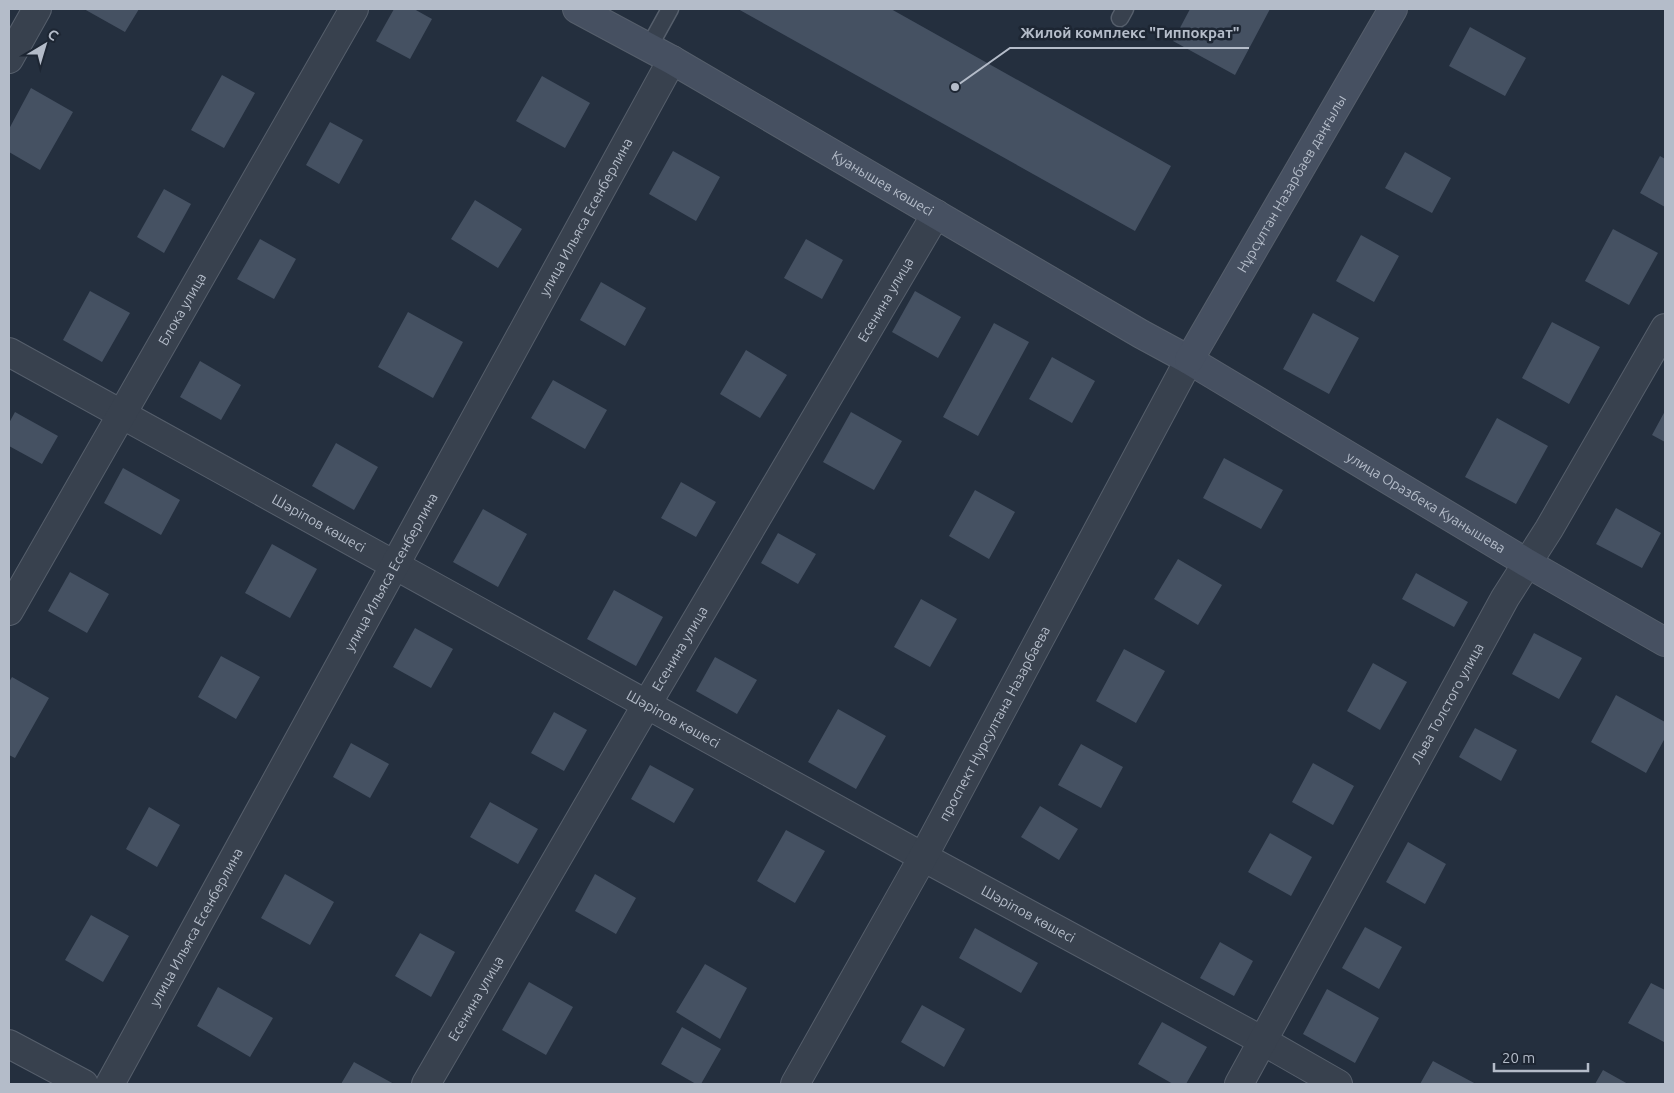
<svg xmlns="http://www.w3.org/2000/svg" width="1674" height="1093" viewBox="0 0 1674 1093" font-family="Ubuntu,sans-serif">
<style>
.building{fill:#455162}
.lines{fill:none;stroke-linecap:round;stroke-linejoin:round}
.lane-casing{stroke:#565f6c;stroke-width:19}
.street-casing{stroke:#565f6c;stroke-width:30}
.secondary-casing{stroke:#565f6c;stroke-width:30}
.lane{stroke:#38414e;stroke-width:16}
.street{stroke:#38414e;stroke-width:28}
.secondary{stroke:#465061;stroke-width:28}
.labels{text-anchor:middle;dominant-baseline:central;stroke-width:5;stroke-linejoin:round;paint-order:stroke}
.street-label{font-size:14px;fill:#b4bcc9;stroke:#1d2633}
.leader{fill:none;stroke:#b4bcc9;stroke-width:2}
.callout-dot{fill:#b4bcc9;stroke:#1d2633;stroke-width:2}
.callout-label{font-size:15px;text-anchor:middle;font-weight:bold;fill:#b4bcc9;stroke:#1d2633;stroke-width:5;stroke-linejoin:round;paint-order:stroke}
</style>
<rect width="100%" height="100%" fill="#242f3e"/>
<!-- building -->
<path class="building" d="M84 9H139L125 32Z
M394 9H414L432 19 410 59 376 41Z
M738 9H891L1171 166 1135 231Z
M1190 9H1270L1235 75 1173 41Z
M1470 27 1526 58 1505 96 1449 66Z
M222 75 255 93 224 148 191 130Z
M542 76 590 103 565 148 516 121Z
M31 88 73 112 40 170 9 152V129Z
M330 122 363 140 339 184 306 165Z
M673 151 720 177 696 221 649 194Z
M1405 152 1451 178 1432 213 1385 188Z
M1660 156 1665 159V207L1640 193Z
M164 189 191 204 164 253 137 237Z
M475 200 522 229 498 268 451 239Z
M1613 229 1658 253 1629 305 1585 281Z
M1361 235 1399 256 1374 302 1336 281Z
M260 239 296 259 274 299 237 279Z
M806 239 843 260 822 299 784 278Z
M601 282 646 308 625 346 580 320Z
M90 291 130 313 102 362 63 340Z
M915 291 961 317 938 358 892 332Z
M408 312 463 342 433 398 378 367Z
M1313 313 1359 338 1329 394 1283 369Z
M1552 322 1600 347 1569 404 1522 378Z
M994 323 1029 342 978 436 943 417Z
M746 350 787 375 760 418 720 394Z
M1052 357 1095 381 1072 423 1029 399Z
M200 361 241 385 221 420 180 397Z
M553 380 607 410 585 449 531 418Z
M1665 411V442L1652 435Z
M15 412 58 436 42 464 9 446V423Z
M851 412 902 441 874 490 823 462Z
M1497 418 1548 446 1516 504 1465 477Z
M336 443 378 467 354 510 312 486Z
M1224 458 1283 490 1261 529 1203 498Z
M123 468 180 500 161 535 104 503Z
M681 482 716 502 696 537 661 518Z
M975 490 1015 512 989 559 949 536Z
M1616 508 1661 533 1642 568 1596 544Z
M483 509 527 534 498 587 453 562Z
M778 533 816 554 798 584 761 563Z
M272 544 317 569 290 618 245 593Z
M1178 559 1222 585 1198 625 1154 599Z
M70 572 109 594 87 633 48 611Z
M1416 573 1468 602 1454 627 1402 599Z
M614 590 663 617 636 666 587 639Z
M921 599 957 619 930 667 894 647Z
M415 628 453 649 431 688 393 667Z
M1534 633 1582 658 1559 699 1512 674Z
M1124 649 1165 671 1136 723 1096 701Z
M221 656 260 677 236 719 198 697Z
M715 657 757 680 737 714 696 691Z
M1373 663 1407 682 1380 730 1347 711Z
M12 677 49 698 15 758 9 755V682Z
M1616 695 1665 722V738L1646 773 1591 742Z
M838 709 886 736 856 789 808 762Z
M554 712 587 730 564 771 531 753Z
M1475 728 1517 750 1501 781 1459 757Z
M351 743 389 764 370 798 333 777Z
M1081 744 1123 767 1101 808 1058 785Z
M1313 763 1354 786 1333 825 1292 802Z
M650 765 694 789 674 823 631 799Z
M490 802 538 829 518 864 470 837Z
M1040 806 1078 829 1059 860 1021 837Z
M149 807 180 825 157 867 126 849Z
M786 830 825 851 795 903 757 881Z
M1270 833 1312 857 1291 896 1248 872Z
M1408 842 1446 864 1425 904 1386 882Z
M285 874 334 902 310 945 261 918Z
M595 874 636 898 616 934 575 911Z
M91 915 129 936 103 982 65 960Z
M1365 927 1402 947 1379 989 1342 968Z
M975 928 1038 963 1021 993 959 958Z
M420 933 455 952 431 997 395 976Z
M1220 942 1253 961 1234 996 1200 978Z
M705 964 747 988 720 1039 676 1012Z
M529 982 573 1007 546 1055 502 1030Z
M1651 983 1665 990 1664 1042 1628 1023Z
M218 987 273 1018 250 1057 197 1026Z
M1327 989 1379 1018 1355 1063 1303 1034Z
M922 1005 965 1029 944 1067 901 1042Z
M1162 1022 1207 1047 1186 1084H1173L1138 1064Z
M682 1027 721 1049 701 1084H696L661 1064Z
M1433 1061 1476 1084H1420Z
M354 1062 394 1084H341Z
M1603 1070 1628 1084H1595Z"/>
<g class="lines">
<!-- lane casing -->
<g class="lane-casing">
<path id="lane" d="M1120 18 1125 9
M649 47 670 9"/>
</g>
<!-- street casing -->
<g class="street-casing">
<g id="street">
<path d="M9 59 37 9"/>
<path id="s1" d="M9 352 923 857 1263 1041 1338 1084"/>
<path id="s2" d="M9 611 354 9"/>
<path d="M9 1044 84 1084"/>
<path id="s3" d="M110 1084 672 60"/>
<path id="s4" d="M426 1084 647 704 936 214"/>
<path id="s5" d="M795 1084 923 857 1189 360"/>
<path id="s6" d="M1239 1084 1505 598 1549 529 1665 328"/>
</g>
</g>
<!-- secondary casing -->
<g class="secondary-casing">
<g id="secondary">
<path id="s7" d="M577 9 672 60 1141 334 1189 360 1527 563 1665 642"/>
<path id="s8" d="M1189 360 1393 9"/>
</g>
</g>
<!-- lane -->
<use href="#lane" class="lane"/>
<!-- street -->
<use href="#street" class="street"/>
<!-- secondary -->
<use href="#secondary" class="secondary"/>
</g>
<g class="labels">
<!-- street labels -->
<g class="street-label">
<text stroke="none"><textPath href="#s7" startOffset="352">Қуанышев көшесі</textPath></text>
<text stroke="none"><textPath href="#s8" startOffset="204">Нұрсұлтан Назарбаев даңғылы</textPath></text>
<text stroke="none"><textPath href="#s3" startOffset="989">улица Ильяса Есенберлина</textPath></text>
<text stroke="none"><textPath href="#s4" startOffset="909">Есенина улица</textPath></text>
<text stroke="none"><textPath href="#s2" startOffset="348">Блока улица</textPath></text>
<text stroke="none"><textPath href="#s7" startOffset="982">улица Оразбека Куанышева</textPath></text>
<text stroke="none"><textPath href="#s1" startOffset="354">Шәріпов көшесі</textPath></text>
<text stroke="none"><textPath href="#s3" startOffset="584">улица Ильяса Есенберлина</textPath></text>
<text stroke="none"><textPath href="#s4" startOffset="504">Есенина улица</textPath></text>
<text stroke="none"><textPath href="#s6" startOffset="434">Льва Толстого улица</textPath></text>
<text stroke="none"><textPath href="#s1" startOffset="759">Шәріпов көшесі</textPath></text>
<text stroke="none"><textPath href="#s5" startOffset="412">проспект Нурсултана Назарбаева</textPath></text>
<text stroke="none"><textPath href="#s1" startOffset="1164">Шәріпов көшесі</textPath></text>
<text stroke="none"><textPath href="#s3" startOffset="179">улица Ильяса Есенберлина</textPath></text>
<text stroke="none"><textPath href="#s4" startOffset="99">Есенина улица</textPath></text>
</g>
</g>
<!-- callouts -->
<path class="leader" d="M955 87L1010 48H1249"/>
<circle class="callout-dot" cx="955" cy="87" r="5"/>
<g class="callout-label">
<text x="1130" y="38">Жилой комплекс "Гиппократ"</text>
</g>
<!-- border -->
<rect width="1674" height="1093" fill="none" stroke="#b4bcc9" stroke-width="20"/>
<!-- north arrow -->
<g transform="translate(45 45) rotate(38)" stroke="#1d2633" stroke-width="4" paint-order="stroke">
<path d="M0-4L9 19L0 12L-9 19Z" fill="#b4bcc9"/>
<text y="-8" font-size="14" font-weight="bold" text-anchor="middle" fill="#b4bcc9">С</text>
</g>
<!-- scale -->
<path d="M1494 1063v8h94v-8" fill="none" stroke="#b4bcc9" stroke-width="2.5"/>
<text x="1502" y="1063" font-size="15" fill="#b4bcc9" stroke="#1d2633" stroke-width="4" paint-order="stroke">20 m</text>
</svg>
